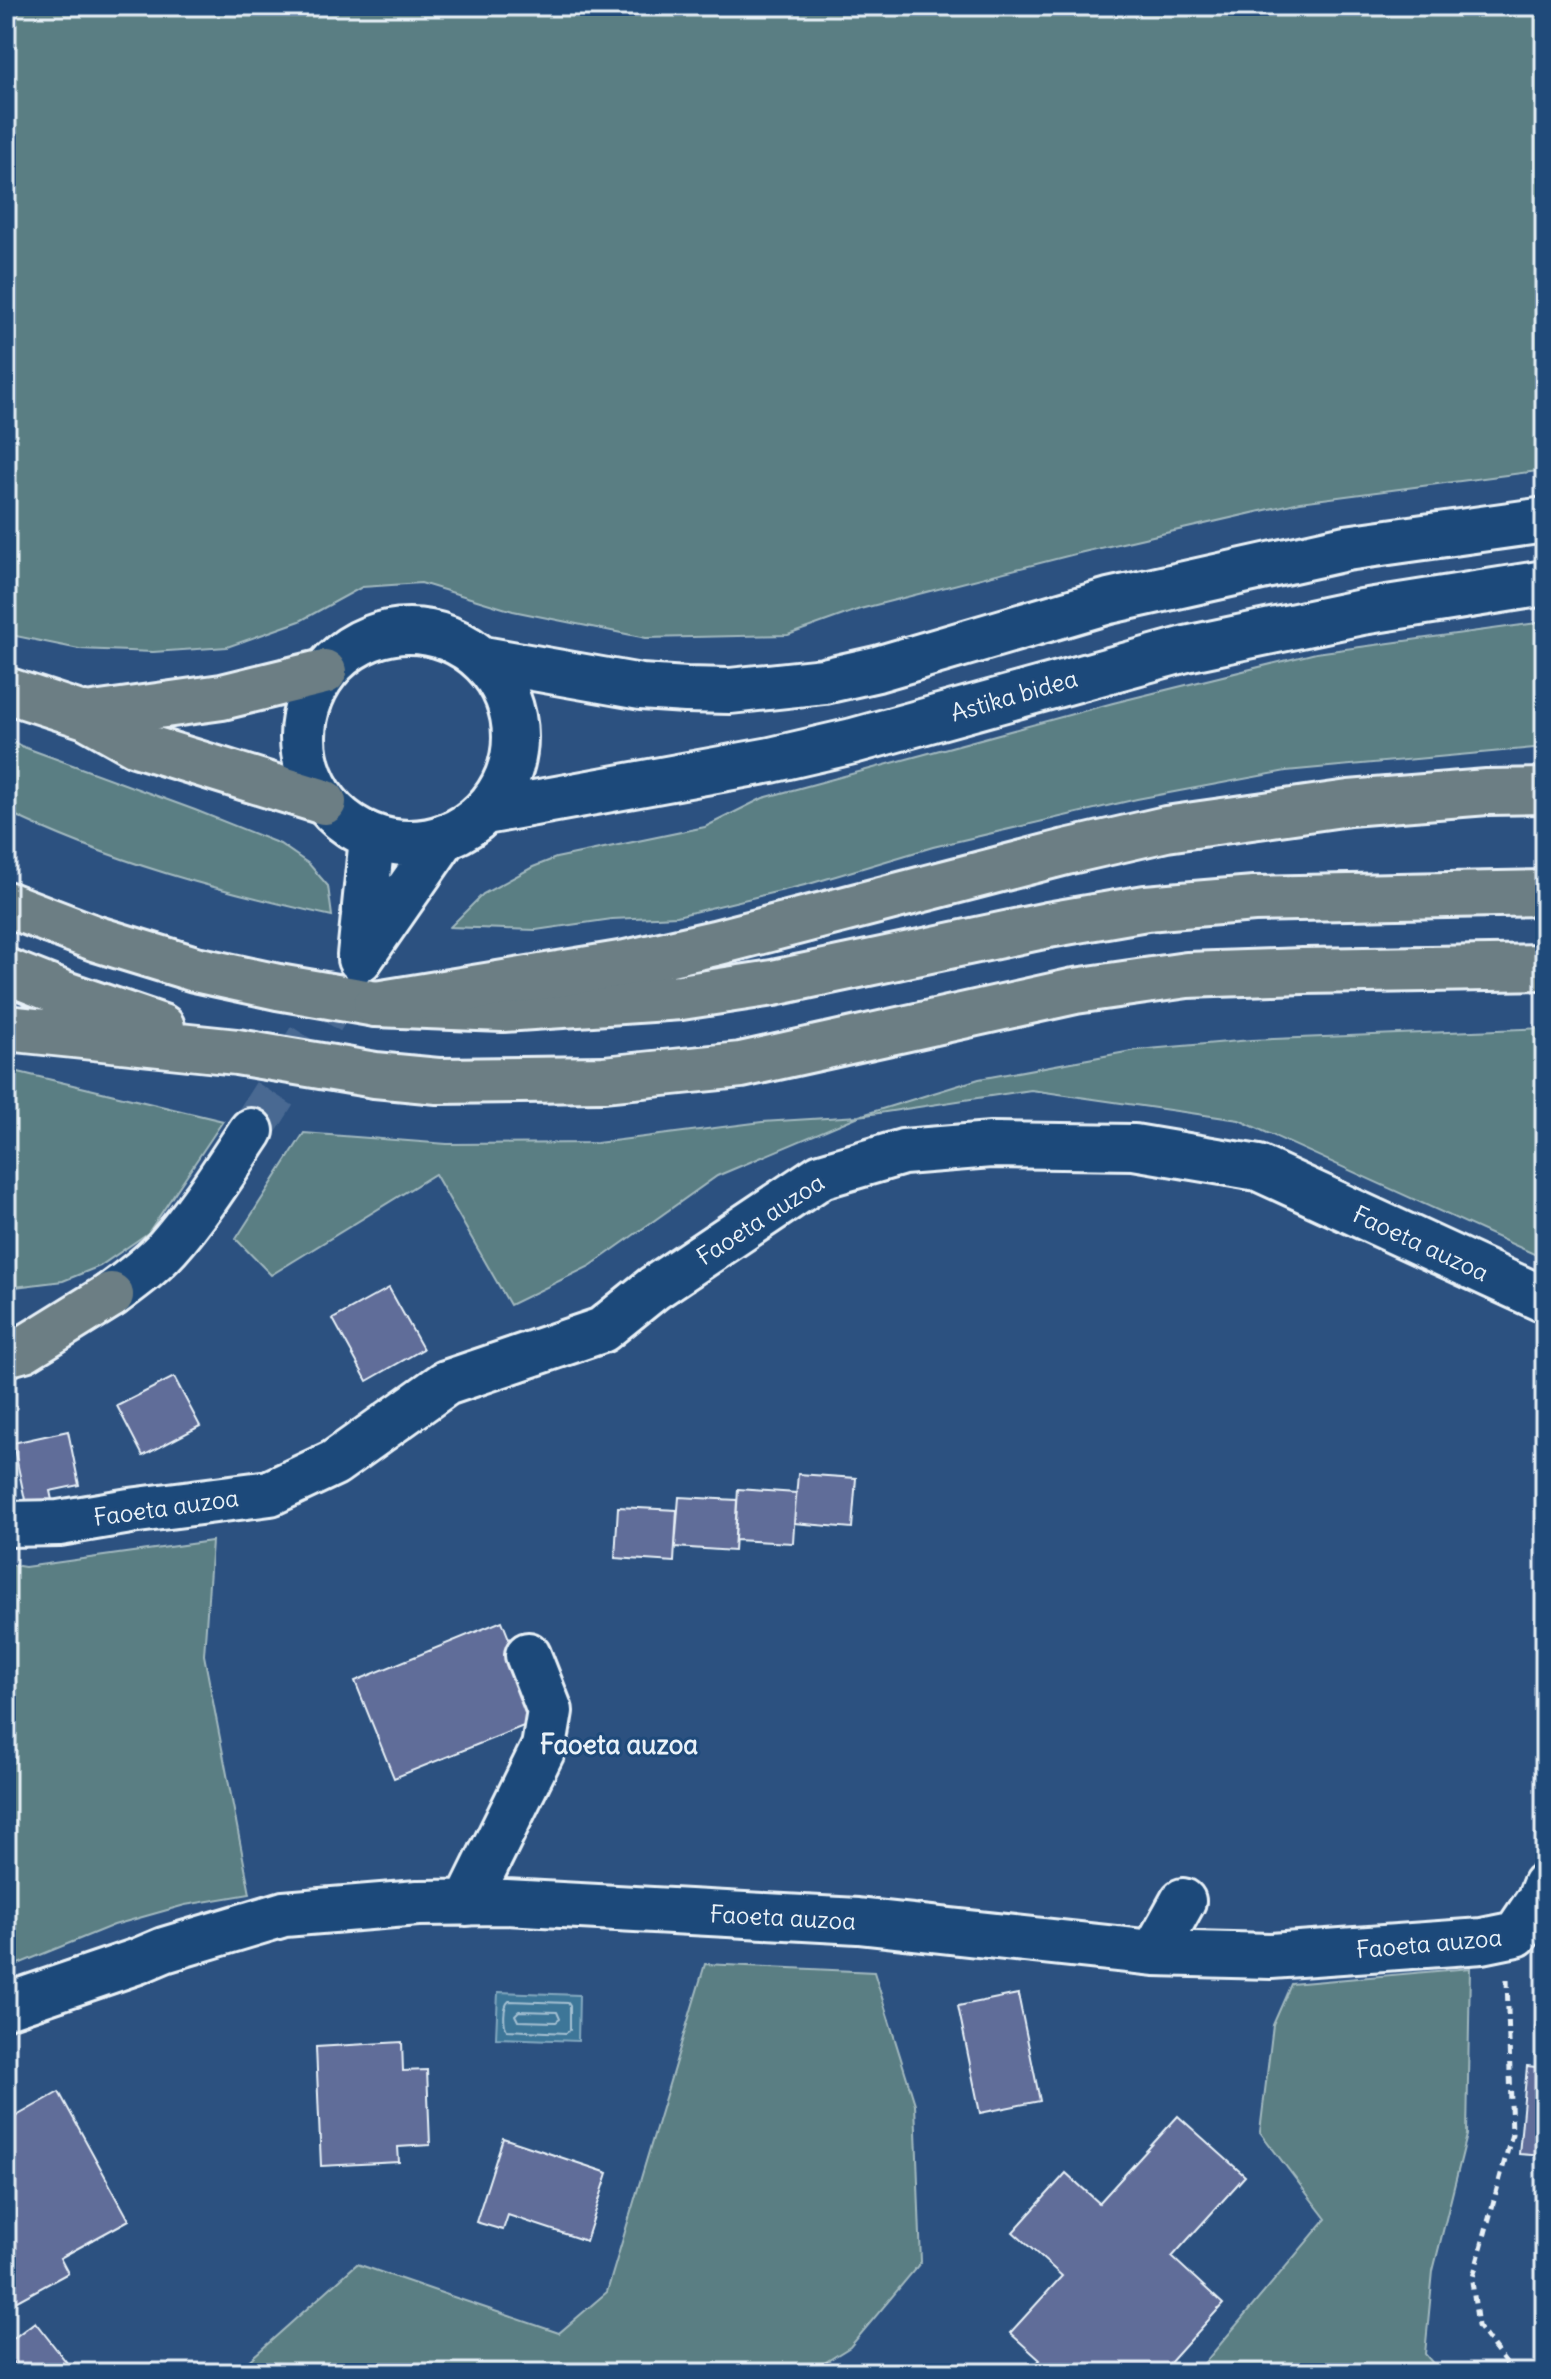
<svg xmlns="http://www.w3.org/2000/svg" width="1551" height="2379" viewBox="0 0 1551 2379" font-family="Delius,sans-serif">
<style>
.green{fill:#5a7e83;stroke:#a1b8be;stroke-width:2}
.water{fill:#3e7698;stroke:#82a7be;stroke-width:2}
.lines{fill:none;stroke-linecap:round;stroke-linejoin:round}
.shore{stroke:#a4c0d2;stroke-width:2}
.building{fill:#606d99;stroke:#e8f1f8;stroke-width:2}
.minor-tunnel{stroke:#486992;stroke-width:44;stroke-dasharray:44 22;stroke-linecap:butt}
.minor-casing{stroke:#e8f1f8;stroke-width:50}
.major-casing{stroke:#e8f1f8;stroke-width:50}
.highway-casing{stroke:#e8f1f8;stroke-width:50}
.path{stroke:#e8f1f8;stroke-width:5;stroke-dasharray:8 6;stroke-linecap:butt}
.minor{stroke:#1f4a7a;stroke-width:44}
.major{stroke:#6c7e84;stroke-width:44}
.highway{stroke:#6c7e84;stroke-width:44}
.labels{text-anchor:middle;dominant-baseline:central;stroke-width:6;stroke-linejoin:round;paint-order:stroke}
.street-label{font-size:24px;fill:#e8f1f8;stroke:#1f4a7a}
.neighbourhood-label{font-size:26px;font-weight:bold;fill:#e8f1f8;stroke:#1f4a7a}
</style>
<rect width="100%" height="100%" fill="#2c5180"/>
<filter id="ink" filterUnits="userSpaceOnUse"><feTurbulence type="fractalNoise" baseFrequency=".0125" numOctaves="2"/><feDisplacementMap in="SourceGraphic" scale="16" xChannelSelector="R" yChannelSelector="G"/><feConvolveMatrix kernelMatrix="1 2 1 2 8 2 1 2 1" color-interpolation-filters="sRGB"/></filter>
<g filter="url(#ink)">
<!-- green -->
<path class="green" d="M6 6H1545V470L1300 502 1079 553 860 609 788 635 646 638 513 611 421 583 362 587 300 621 227 647 153 652 79 649 6 634Z
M1545 622V747L1286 771 1137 799 933 847 809 884 677 916 612 919 536 930 450 927 483 894 533 867 556 858 705 827 763 798 1113 703 1316 653Z
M6 738 21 746 195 810 280 844 309 864 328 886 332 916C220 891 110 862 6 811Z
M1545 1028V1259L1239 1120 1031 1090 859 1116 717 1176 590 1266 510 1305 435 1174 271 1275 236 1239 304 1133 447 1144 597 1143 762 1122 859 1116 979 1079 1137 1050 1251 1040Z
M6 1069 223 1121 148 1233 100 1266 63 1281 6 1288Z
M212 1541 204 1655 250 1894 185 1905 114 1925 6 1969V1564L25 1567Z
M705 1964 874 1972 915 2104 921 2262 850 2347 808 2373H235L357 2264 559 2333 607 2292Z
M1470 1968 1467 2135 1433 2271 1425 2354 1441 2373H1196L1326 2219 1260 2132 1273 2025 1291 1984Z"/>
<!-- water -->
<path class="water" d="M498 1992 579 1995 578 2041 496 2038Z"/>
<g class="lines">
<!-- shore -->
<path class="shore" d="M509 2001 568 2003 570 2006V2030L566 2033 507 2030C503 2024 503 2006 509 2001Z
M519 2011 557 2012 560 2019 556 2022 518 2021 515 2015Z"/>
</g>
<!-- building -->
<path class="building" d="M389 1288 423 1349 367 1381 333 1319Z
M174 1377 200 1426 143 1456 117 1406Z
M68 1431 79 1485 50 1491 54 1509 28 1514 13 1443Z
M798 1474 856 1478 852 1528 794 1523Z
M738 1489 796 1493 793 1543 735 1540Z
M679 1497 737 1500 734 1551 675 1547Z
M618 1507 677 1510 674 1562 615 1558Z
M502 1621 541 1719 394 1778 355 1681Z
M1545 1988V2031L1535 2029Z
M1018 1994 1040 2101 980 2113 958 2006Z
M402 2042 403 2071 427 2070 430 2145 398 2147 399 2162 321 2166 316 2047Z
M1527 2066 1545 2068V2156L1519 2154Z
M59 2092 129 2220 60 2258 68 2273 8 2306 6 2301V2122Z
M1178 2116 1245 2176 1172 2257 1223 2304 1161 2373H1027L1040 2360 1010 2333 1062 2276 1013 2232 1066 2173 1099 2203Z
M503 2138 608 2173 586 2241 508 2215 503 2230 476 2222Z
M35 2322 75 2373H21L6 2353V2344Z"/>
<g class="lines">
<!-- minor-tunnel -->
<path class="minor-tunnel" d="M251 1131 354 968"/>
<!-- minor casing -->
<g class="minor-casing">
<path id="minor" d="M303 737a106 106 0 1 1 212 0a106 106 0 1 1-212 0Z
M483 659 641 687 686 690 730 691 824 681 877 669 1109 601 1346 548 1545 520
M485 812 771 760 853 741 1186 649 1362 612 1545 583
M360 955 372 838
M360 959 444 838
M111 1295C131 1280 152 1265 168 1247 199 1212 225 1170 251 1131
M6 1524 59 1523 130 1511 270 1493 334 1463 446 1383 602 1330 654 1288 821 1176 903 1152 991 1145 1134 1147 1258 1168 1545 1300
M467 1903 544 1747 550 1711 528 1655
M1154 1953 1183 1901
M6 2006 138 1961 164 1950 284 1914 418 1903 506 1902 858 1921 1154 1953 1271 1956 1482 1941 1516 1934 1539 1900 1545 1885"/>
</g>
<!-- major casing -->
<g class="major-casing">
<path id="major" d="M6 690 86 716 136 744 324 802
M86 716 222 697 324 672
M6 904 97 939 195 969 278 987 376 1004 503 1009 681 997 773 983 1048 925 1146 908 1254 899 1545 893
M6 971 62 993 162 1027
M6 1028 237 1052 375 1075 438 1081 604 1079 741 1065 1075 991 1187 975 1303 971 1545 967
M6 1354 24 1349 111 1295"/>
</g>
<!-- highway casing -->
<g class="highway-casing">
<path id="highway" d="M376 1004 626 963 715 943 1066 852 1166 829 1349 803 1487 792 1545 791"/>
</g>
<!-- path -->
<path class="path" d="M1507 1979 1512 2134 1472 2281 1478 2326 1513 2373"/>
<!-- minor -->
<use href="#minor" class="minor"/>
<!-- major -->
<use href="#major" class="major"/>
<!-- highway -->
<use href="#highway" class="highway"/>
</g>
</g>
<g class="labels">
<!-- street labels -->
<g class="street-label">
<text transform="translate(1014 695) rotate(-16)">Astika bidea</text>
<text transform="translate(760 1219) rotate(-33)">Faoeta auzoa</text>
<text transform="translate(1421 1243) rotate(25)">Faoeta auzoa</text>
<text transform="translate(166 1507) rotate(-8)">Faoeta auzoa</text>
<text transform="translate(783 1917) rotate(3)">Faoeta auzoa</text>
<text transform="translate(1429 1943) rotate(-5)">Faoeta auzoa</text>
</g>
<!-- neighbourhood labels -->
<g class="neighbourhood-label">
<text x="619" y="1744">Faoeta auzoa</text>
</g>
</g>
<!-- margin -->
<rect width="1551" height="2379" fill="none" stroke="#1f4a7a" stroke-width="32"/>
<rect x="16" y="16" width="1519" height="2347" fill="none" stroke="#e8f1f8" stroke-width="3" filter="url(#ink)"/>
</svg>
